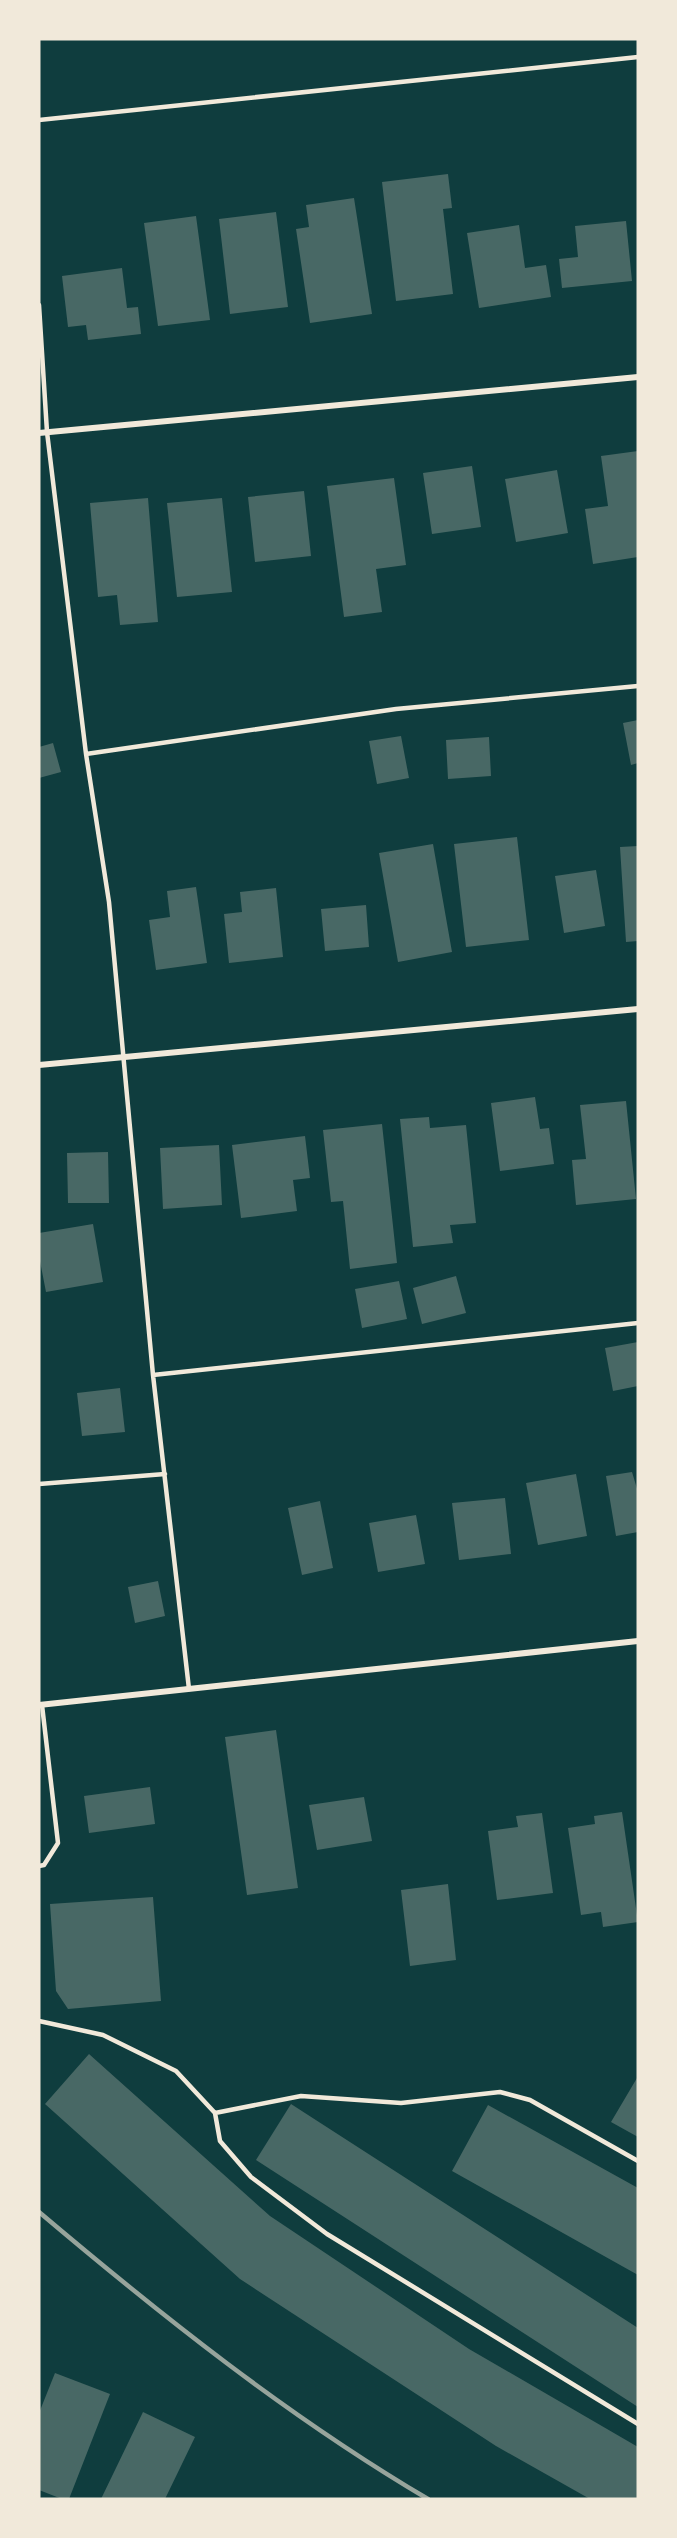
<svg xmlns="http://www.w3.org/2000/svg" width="677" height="2538" viewBox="0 0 677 2538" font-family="Georgia,serif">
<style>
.building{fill:#486865}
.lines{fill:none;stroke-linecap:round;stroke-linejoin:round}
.service{stroke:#f1e9da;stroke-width:4.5}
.minor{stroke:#f1e9da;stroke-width:6}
.rail{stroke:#97a49c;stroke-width:4.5}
</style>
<rect width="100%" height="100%" fill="#0f3d3e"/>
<!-- building -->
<path class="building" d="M448 174 452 208 443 209 453 294 396 301 382 182Z
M354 198 372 314 310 323 296 229 309 227 306 205Z
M276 212 288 307 230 314 219 219Z
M196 216 210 320 158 326 144 223Z
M626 221 632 281 562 288 559 259 578 257 575 226Z
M519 225 525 268 546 265 551 297 479 308 467 233Z
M122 268 127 308 138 307 141 334 88 340 86 325 68 327 62 276Z
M638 451V557L593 564 585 509 608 506 601 456Z
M472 466 481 527 432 534 423 473Z
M557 470 568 533 516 542 505 479Z
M394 478 406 565 376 569 382 612 344 617 327 486Z
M304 491 311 556 255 562 248 497Z
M148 498 158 622 120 625 117 595 98 597 90 503Z
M222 498 232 592 177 597 167 503Z
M638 720V763L631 765 623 723Z
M401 736 409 778 377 784 369 741Z
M489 737 491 776 448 779 446 740Z
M53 743 61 772 39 778V747Z
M517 837 529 940 466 947 454 844Z
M433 844 452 952 398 962 379 853Z
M638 846V941L626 942 620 847Z
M596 870 605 926 564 933 555 876Z
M196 887 207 963 156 970 149 920 170 917 167 891Z
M276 888 283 957 229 963 224 914 242 912 240 892Z
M366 905 369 947 325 951 321 909Z
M535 1097 540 1129 549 1128 554 1164 500 1171 491 1103Z
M626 1101 636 1199 576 1205 572 1160 586 1159 580 1105Z
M429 1117 430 1128 466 1125 476 1223 450 1225 453 1243 413 1247 400 1119Z
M382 1124 397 1263 350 1269 343 1201 331 1202 323 1130Z
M305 1136 310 1178 293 1180 297 1211 241 1218 232 1145Z
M219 1145 222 1205 163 1209 160 1148Z
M108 1152 109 1203H68L67 1153Z
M93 1224 103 1282 46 1292 39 1256V1233Z
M456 1276 466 1313 422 1324 413 1288Z
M399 1281 407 1319 362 1328 355 1289Z
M638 1342V1386L613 1391 605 1348Z
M120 1388 125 1432 82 1436 77 1393Z
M632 1472 638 1492V1532L616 1536 606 1476Z
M576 1474 587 1536 538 1545 526 1483Z
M505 1498 511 1554 459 1560 452 1503Z
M320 1501 333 1568 302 1575 288 1508Z
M416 1515 425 1564 378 1572 369 1523Z
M158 1581 165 1616 135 1623 128 1587Z
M276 1730 298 1888 247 1895 225 1737Z
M150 1787 155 1824 89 1833 84 1796Z
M364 1797 372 1841 317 1850 309 1805Z
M622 1812 638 1922 603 1927 601 1912 581 1915 568 1828 595 1824 594 1816Z
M542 1813 553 1893 497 1900 488 1831 518 1827 516 1816Z
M448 1884 456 1960 410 1966 401 1890Z
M153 1897 161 2001 68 2009 56 1991 50 1904Z
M89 2054 270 2216 469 2349 638 2447V2499H590L496 2446 240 2279 45 2104Z
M637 2078H638V2137L611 2122Z
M291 2104 638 2328V2407L256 2160Z
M488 2105 638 2188V2275L452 2171Z
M55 2373 110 2394 69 2499H62L39 2490V2413Z
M143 2412 195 2437 165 2499H101Z"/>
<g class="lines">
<!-- service -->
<path class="service" d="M39 120 638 57
M39 305 47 432 86 754 109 902 153 1375 189 1689
M86 754 396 709 638 686
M153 1375 638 1323
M39 1484 165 1474
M39 1866 44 1865 58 1843 42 1705
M39 2021 103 2035 176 2071 215 2113 220 2141 251 2177 327 2234 638 2424
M215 2113 301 2096 401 2103 500 2092 530 2100 638 2161"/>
<!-- minor -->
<path class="minor" d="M39 433 638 377
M39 1065 638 1009
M39 1705 638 1641"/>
<!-- rail -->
<path class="rail" d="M39 2212C162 2316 289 2417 428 2499"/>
</g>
<!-- border -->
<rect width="677" height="2538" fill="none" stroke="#f1e9da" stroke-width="81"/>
</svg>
